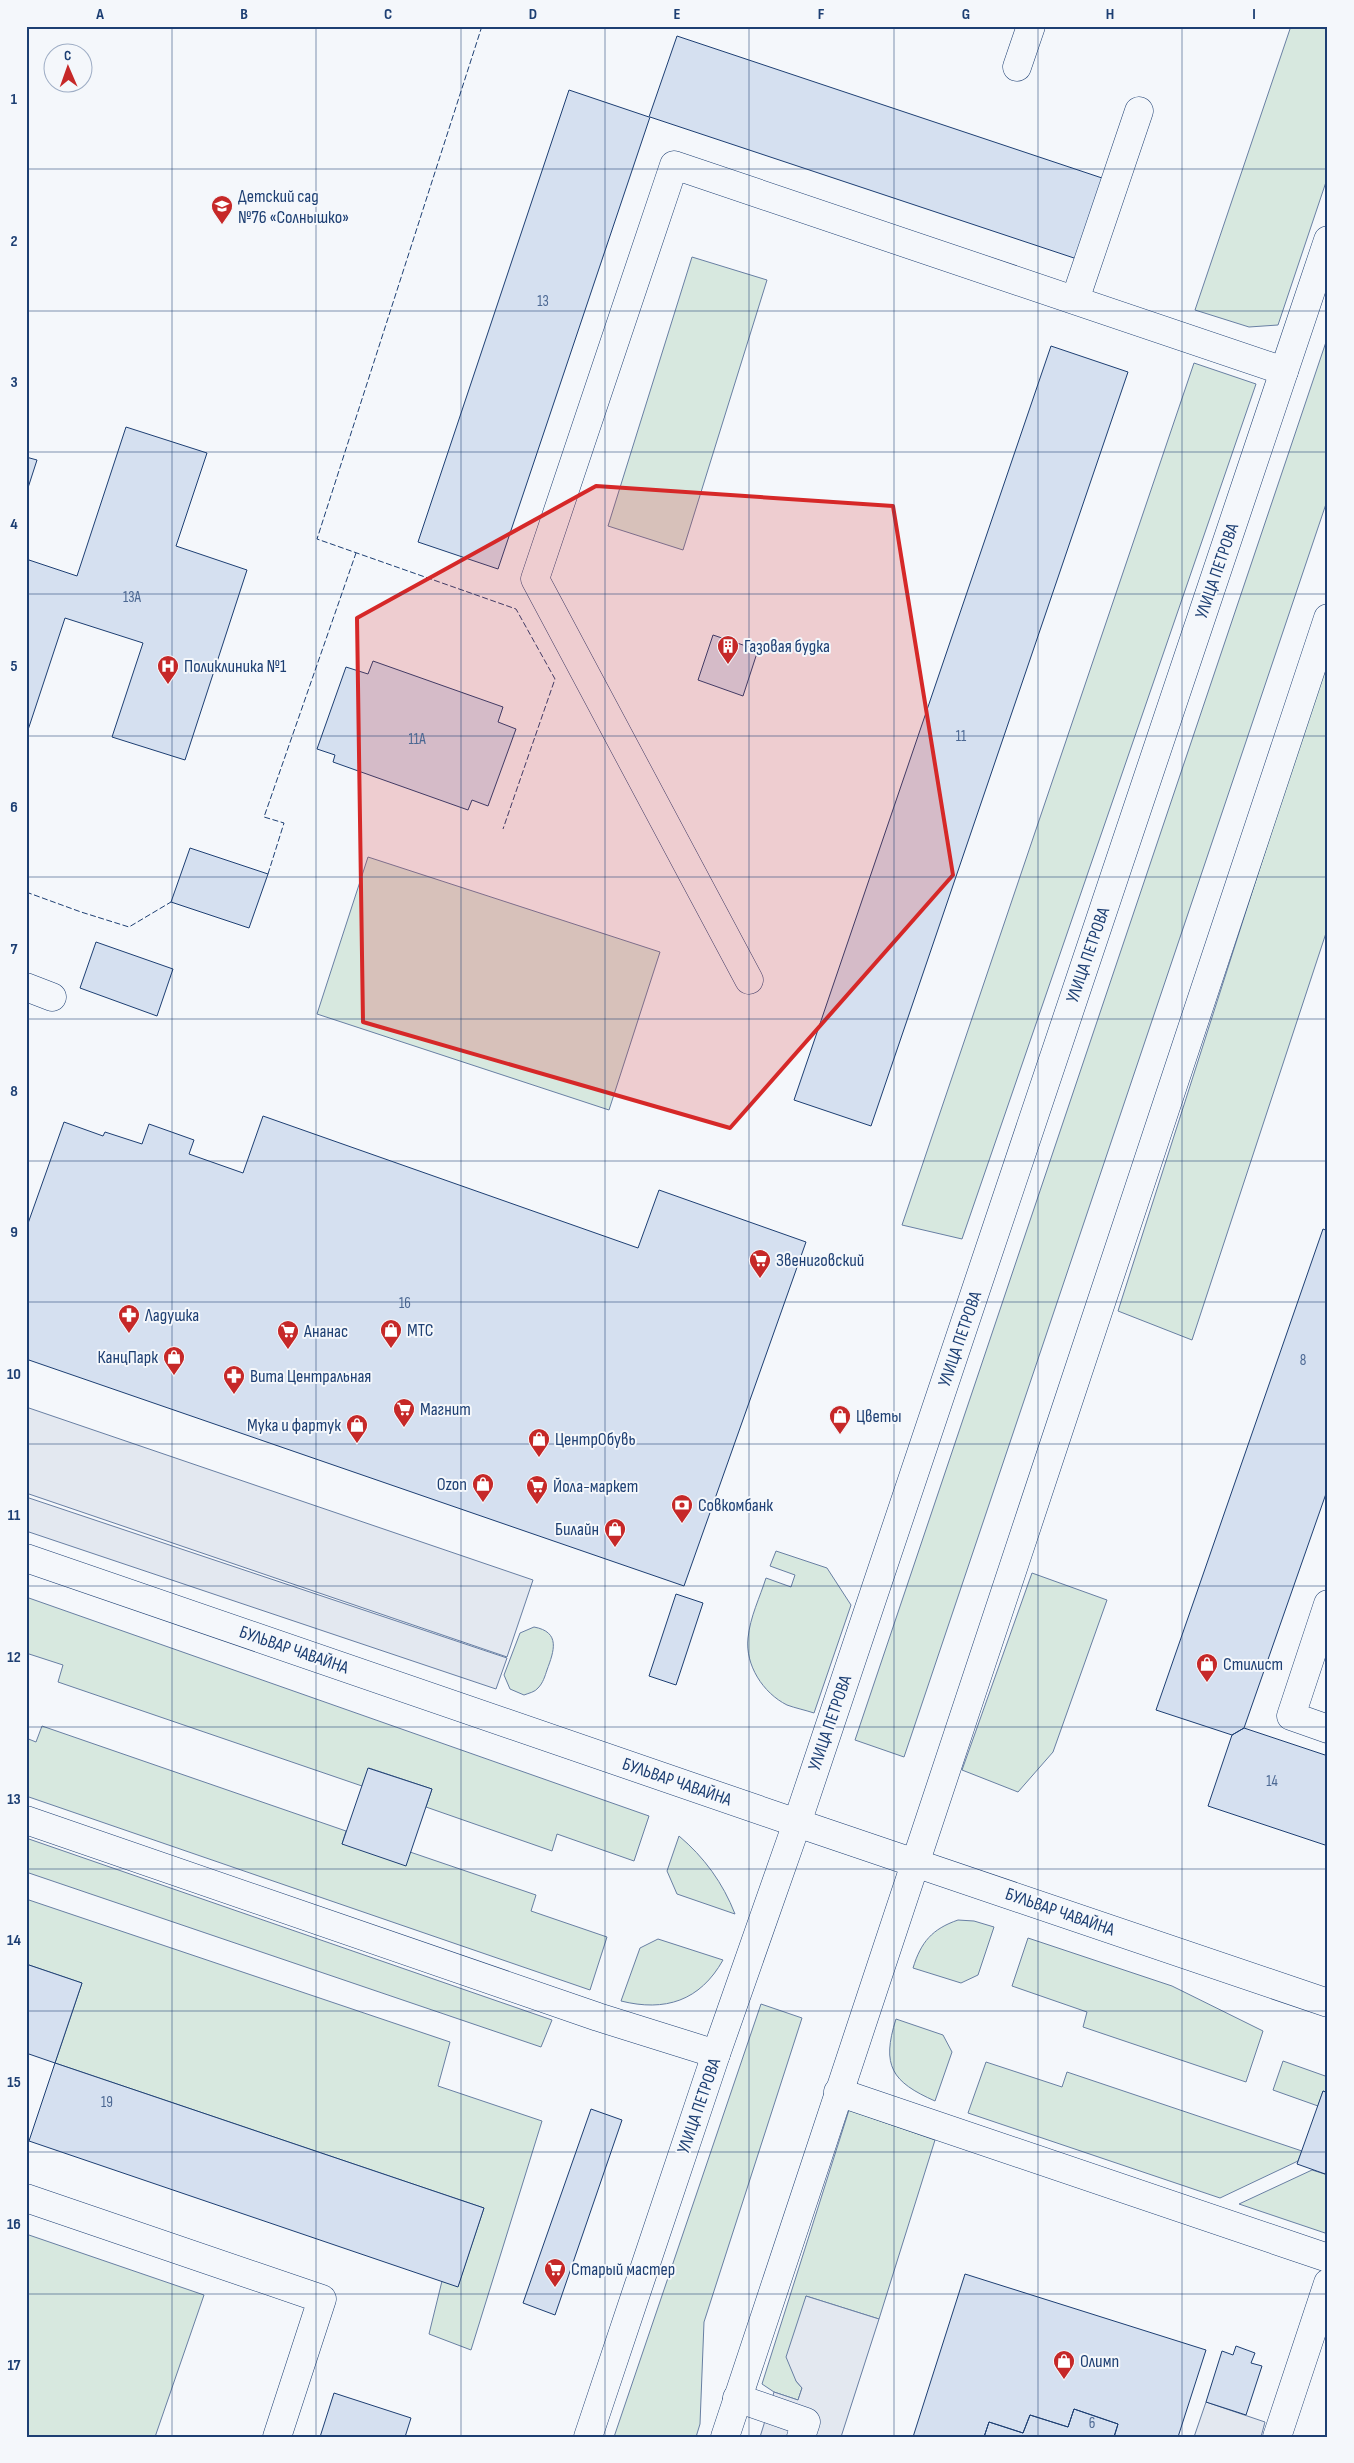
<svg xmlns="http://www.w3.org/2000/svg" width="1354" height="2463" viewBox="0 0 1354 2463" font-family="'Sofia Sans Condensed',sans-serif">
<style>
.green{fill:#d7e8df;stroke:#687fa3}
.parking{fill:#e3e8f0;stroke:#687fa3}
.building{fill:#d5e0f0;stroke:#1d3f73}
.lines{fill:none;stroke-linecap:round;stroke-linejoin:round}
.minor-casing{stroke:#1d3f73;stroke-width:29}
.major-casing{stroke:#1d3f73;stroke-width:29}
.minor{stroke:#f4f7fb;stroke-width:28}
.major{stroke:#f4f7fb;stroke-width:28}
.fence{stroke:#1d3f73;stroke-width:1;stroke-dasharray:6 2.5;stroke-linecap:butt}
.marked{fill:#d62828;fill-opacity:0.2;stroke:#d62828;stroke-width:4;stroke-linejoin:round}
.grid{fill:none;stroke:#1d3f73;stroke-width:1;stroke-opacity:0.55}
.labels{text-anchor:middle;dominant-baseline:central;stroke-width:4;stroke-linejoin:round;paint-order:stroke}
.number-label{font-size:15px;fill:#4b6792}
.poi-label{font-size:18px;fill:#1d3f73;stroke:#f4f7fb;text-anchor:start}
.street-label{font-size:18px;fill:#1d3f73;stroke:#f4f7fb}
.neatline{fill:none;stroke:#1d3f73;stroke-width:2}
.grid-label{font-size:16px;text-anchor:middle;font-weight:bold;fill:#1d3f73}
</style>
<rect width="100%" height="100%" fill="#f4f7fb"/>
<!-- green -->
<path class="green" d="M1291 26H1328V176L1278 325 1249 327 1195 310Z
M692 257 767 280 683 550 608 526Z
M1328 336V498L904 1757 855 1740Z
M1194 363 1256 384 962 1239 902 1225Z
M1328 655V927L1192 1340 1118 1311Z
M368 857 660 952 609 1110 317 1014Z
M776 1551 827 1568 851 1605 814 1713C805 1710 795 1708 787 1705 763 1693 745 1665 748 1638 750 1617 760 1597 766 1578L791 1587 795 1575 770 1566Z
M1032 1573 1107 1600 1053 1752 1018 1792 962 1770Z
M26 1597 649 1816 634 1861 557 1834 552 1851 426 1807 432 1789 369 1768 362 1786 58 1682 63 1665 26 1653Z
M534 1627C561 1632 554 1651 547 1670 545 1676 543 1683 538 1688 535 1692 529 1693 524 1695L510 1689 504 1675 520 1633Z
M42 1726 346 1831 342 1844 410 1852 536 1895 531 1911 607 1937 590 1990 26 1796V1738L36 1742Z
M679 1836C704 1857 723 1883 735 1914L677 1894 667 1871Z
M26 1838 552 2020 541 2047 26 1872Z
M26 1899 450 2042 438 2086 542 2121 471 2350 429 2334 442 2281 458 2286 484 2208 55 2063 82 1983 26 1964Z
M958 1920 974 1921 994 1927 978 1975 961 1983 913 1968C921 1942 932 1929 958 1920Z
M1028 1938 1172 1986 1263 2031 1246 2082 1083 2027 1087 2012 1012 1986Z
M658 1939 723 1960C700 2001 665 2012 621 2001L640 1948Z
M761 2004 802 2018 704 2322 700 2424 696 2437H614Z
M896 2019 943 2035 952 2052 935 2101C892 2082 881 2066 896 2019Z
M1283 2061 1328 2077V2093L1323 2091 1318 2106 1273 2090Z
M986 2062 1062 2087 1067 2072 1302 2151 1298 2161 1220 2198 968 2113Z
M849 2110 935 2140 879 2319 806 2296 796 2381 802 2388 798 2400 774 2392 762 2384Z
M1312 2170 1328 2175V2234L1239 2204Z
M26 2234 204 2295 155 2437H26Z"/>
<!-- parking -->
<path class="parking" d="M26 1407 533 1580 507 1657 26 1493Z
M26 1497 507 1658 496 1689 26 1531Z
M806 2296 879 2319 841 2437H760L774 2392 798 2400 802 2388 796 2381 786 2357Z
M1206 2402 1265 2422 1261 2437H1194Z"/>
<!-- building -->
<path class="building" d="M677 36 1105 179 1077 259 650 117 498 569 418 542 569 90 649 117Z
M1051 346 1128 372 871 1126 794 1100Z
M126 427 207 453 176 546 247 570 185 760 112 737 143 643 65 618 26 736V559L77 576Z
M26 457 37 460 26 494Z
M713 635 758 650 743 696 698 680Z
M373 661 503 707 498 722 516 729 488 806 472 800 468 810 333 762 335 755 317 749 346 667 368 674Z
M190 848 268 874 249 928 171 902Z
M96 942 173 969 157 1016 80 988Z
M263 1116 638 1248 659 1190 806 1242 684 1586 26 1359V1229L64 1122 103 1136 105 1132 142 1144 149 1124 194 1140 189 1154 243 1173Z
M1323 1229 1328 1231V1488L1244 1728 1232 1735 1156 1710Z
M676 1594 703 1603 676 1685 649 1676Z
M1244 1728 1328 1756V1846L1208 1806 1232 1735Z
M368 1768 432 1789 406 1866 342 1844Z
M26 1964 82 1983 55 2063 484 2208 458 2287 29 2141 55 2063 26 2053Z
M1323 2091 1328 2093V2175L1297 2164Z
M591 2109 622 2120 555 2315 523 2303Z
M965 2274 1206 2350 1178 2437H1114L1118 2424 1074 2409 1068 2427 1030 2415 1023 2433 989 2422 984 2437H913Z
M1236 2346 1255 2353 1251 2363 1262 2366 1246 2415 1206 2402 1222 2351 1233 2355Z
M334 2393 411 2418 405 2437H320Z
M1074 2409 1118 2424 1114 2437H984L989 2422 1023 2433 1030 2415 1068 2427Z"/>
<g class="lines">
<!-- minor casing -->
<g class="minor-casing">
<path id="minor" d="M1017 67 1031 26
M1075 300 1139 111
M749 980 535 579 674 165 1284 371
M26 987 52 997
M26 1558 797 1823
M1328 1604 1291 1716 1328 1729
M26 1820 598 2017 716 2054
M915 1863 1328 2003
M838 2092 1328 2258
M26 2198 322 2299 277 2437
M737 2398 806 2422 801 2437
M1277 2437 1328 2283"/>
</g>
<!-- major casing -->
<g class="major-casing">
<path id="major" d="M797 1823 915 1863
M588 2437 716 2054 797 1823 1328 240
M725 2437 1328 618"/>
</g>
<!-- minor -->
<use href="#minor" class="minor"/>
<!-- major -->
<use href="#major" class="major"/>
<!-- fence -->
<path class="fence" d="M482 26 317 539 516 609 555 679 503 829
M268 874 284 823 264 817 356 553
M26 892 81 912 129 927 171 902"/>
</g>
<!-- marked area -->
<path class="marked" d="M596 486 893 506 953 875 730 1128 363 1022 357 618Z"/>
<!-- grid -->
<path class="grid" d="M172 26V2437M316 26V2437M461 26V2437M605 26V2437M749 26V2437M894 26V2437M1038 26V2437M1182 26V2437M26 169H1328M26 311H1328M26 452H1328M26 594H1328M26 736H1328M26 877H1328M26 1019H1328M26 1161H1328M26 1302H1328M26 1444H1328M26 1586H1328M26 1727H1328M26 1869H1328M26 2011H1328M26 2152H1328M26 2294H1328"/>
<!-- icons -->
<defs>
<g id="school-pin" transform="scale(1.125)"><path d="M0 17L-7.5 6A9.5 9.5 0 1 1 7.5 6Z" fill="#c62828" stroke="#f4f7fb"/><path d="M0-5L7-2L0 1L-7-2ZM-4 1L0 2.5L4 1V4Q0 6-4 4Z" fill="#fff"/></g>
<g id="building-pin" transform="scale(1.125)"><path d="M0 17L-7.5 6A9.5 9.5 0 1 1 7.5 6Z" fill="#c62828" stroke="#f4f7fb"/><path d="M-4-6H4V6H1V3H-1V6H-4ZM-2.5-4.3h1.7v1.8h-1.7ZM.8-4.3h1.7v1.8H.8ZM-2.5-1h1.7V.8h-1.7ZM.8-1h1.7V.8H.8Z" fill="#fff"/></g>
<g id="hospital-pin" transform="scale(1.125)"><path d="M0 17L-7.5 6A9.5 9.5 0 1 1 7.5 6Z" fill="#c62828" stroke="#f4f7fb"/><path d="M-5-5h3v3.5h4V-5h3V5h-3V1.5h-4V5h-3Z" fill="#fff"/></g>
<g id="supermarket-pin" transform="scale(1.125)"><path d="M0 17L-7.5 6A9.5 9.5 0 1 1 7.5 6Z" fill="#c62828" stroke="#f4f7fb"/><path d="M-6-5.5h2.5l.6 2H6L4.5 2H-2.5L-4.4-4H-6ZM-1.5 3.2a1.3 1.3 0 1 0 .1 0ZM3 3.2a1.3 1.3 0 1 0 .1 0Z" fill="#fff"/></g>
<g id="pharmacy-pin" transform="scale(1.125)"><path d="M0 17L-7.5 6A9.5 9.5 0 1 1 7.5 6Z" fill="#c62828" stroke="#f4f7fb"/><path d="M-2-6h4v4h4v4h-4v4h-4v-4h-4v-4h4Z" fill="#fff"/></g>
<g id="shop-pin" transform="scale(1.125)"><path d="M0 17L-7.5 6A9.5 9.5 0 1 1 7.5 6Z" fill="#c62828" stroke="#f4f7fb"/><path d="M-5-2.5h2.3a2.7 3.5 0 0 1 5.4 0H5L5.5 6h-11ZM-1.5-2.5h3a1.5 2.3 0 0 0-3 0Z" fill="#fff"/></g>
<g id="bank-pin" transform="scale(1.125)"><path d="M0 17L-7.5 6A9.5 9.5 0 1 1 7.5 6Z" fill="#c62828" stroke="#f4f7fb"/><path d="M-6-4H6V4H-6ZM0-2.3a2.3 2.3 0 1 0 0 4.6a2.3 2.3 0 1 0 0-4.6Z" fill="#fff"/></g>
</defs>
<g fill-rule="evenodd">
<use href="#school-pin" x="222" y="206"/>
<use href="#building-pin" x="728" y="646"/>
<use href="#hospital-pin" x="168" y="666"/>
<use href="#supermarket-pin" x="760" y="1260"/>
<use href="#pharmacy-pin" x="129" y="1315"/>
<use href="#shop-pin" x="391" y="1330"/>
<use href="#supermarket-pin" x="288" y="1331"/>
<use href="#shop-pin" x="174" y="1357"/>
<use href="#pharmacy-pin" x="234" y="1376"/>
<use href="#supermarket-pin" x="404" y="1409"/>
<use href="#shop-pin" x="840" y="1416"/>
<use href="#shop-pin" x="357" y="1425"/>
<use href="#shop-pin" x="539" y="1439"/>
<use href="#shop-pin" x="483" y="1484"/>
<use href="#supermarket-pin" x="537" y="1486"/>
<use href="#bank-pin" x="682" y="1505"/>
<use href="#shop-pin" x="615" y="1529"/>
<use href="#shop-pin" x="1207" y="1664"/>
<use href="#supermarket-pin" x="555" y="2269"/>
<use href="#shop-pin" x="1064" y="2361"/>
</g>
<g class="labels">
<!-- number labels -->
<g class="number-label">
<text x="543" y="301">13</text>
<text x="132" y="597">13А</text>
<text x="961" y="736">11</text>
<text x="417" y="739">11А</text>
<text x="405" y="1303">16</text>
<text x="1303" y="1360">8</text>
<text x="1272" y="1781">14</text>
<text x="107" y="2102">19</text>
<text x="1092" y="2423">6</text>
</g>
<!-- poi labels -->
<g class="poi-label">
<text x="238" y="196">Детский сад<tspan x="238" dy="21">№76 «Солнышко»</tspan></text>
<text x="744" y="646">Газовая будка</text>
<text x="184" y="666">Поликлиника №1</text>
<text x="776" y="1260">Звениговский</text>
<text x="145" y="1315">Ладушка</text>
<text x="407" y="1330">МТС</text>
<text x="304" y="1331">Ананас</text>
<text x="158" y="1357" text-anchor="end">КанцПарк</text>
<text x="250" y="1376">Вита Центральная</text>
<text x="420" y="1409">Магнит</text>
<text x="856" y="1416">Цветы</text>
<text x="341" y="1425" text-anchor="end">Мука и фартук</text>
<text x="555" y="1439">ЦентрОбувь</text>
<text x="467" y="1484" text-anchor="end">Ozon</text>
<text x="553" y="1486">Йола-маркет</text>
<text x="698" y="1505">Совкомбанк</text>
<text x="599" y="1529" text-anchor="end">Билайн</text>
<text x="1223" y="1664">Стилист</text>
<text x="571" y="2269">Старый мастер</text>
<text x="1080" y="2361">Олимп</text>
</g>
<!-- street labels -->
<g class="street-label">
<text transform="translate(1217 571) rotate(-71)">УЛИЦА ПЕТРОВА</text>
<text transform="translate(1088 955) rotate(-71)">УЛИЦА ПЕТРОВА</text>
<text transform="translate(960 1339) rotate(-71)">УЛИЦА ПЕТРОВА</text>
<text transform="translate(294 1650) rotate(19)">БУЛЬВАР ЧАВАЙНА</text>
<text transform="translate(830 1723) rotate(-71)">УЛИЦА ПЕТРОВА</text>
<text transform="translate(677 1782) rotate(19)">БУЛЬВАР ЧАВАЙНА</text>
<text transform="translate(1060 1912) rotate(19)">БУЛЬВАР ЧАВАЙНА</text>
<text transform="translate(699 2106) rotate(-71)">УЛИЦА ПЕТРОВА</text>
</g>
</g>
<!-- border -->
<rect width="1354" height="2463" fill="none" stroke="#f4f7fb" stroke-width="55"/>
<!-- north arrow -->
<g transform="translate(68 68) rotate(358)"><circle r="24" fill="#f4f7fb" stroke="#9eadc5"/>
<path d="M0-4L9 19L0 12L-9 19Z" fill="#c62828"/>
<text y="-8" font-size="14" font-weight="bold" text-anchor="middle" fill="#1d3f73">С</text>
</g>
<rect x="28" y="28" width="1298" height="2408" class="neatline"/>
<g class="grid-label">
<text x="100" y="19">A</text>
<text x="244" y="19">B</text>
<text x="388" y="19">C</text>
<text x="533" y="19">D</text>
<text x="677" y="19">E</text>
<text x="821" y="19">F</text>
<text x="966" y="19">G</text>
<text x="1110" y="19">H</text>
<text x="1254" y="19">I</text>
<text x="14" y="104">1</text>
<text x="14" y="246">2</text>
<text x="14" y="387">3</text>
<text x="14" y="529">4</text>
<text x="14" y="671">5</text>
<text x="14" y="812">6</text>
<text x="14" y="954">7</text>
<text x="14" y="1096">8</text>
<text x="14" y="1237">9</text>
<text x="14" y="1379">10</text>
<text x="14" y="1520">11</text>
<text x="14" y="1662">12</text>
<text x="14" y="1804">13</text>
<text x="14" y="1945">14</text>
<text x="14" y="2087">15</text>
<text x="14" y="2229">16</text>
<text x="14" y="2370">17</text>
</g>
</svg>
